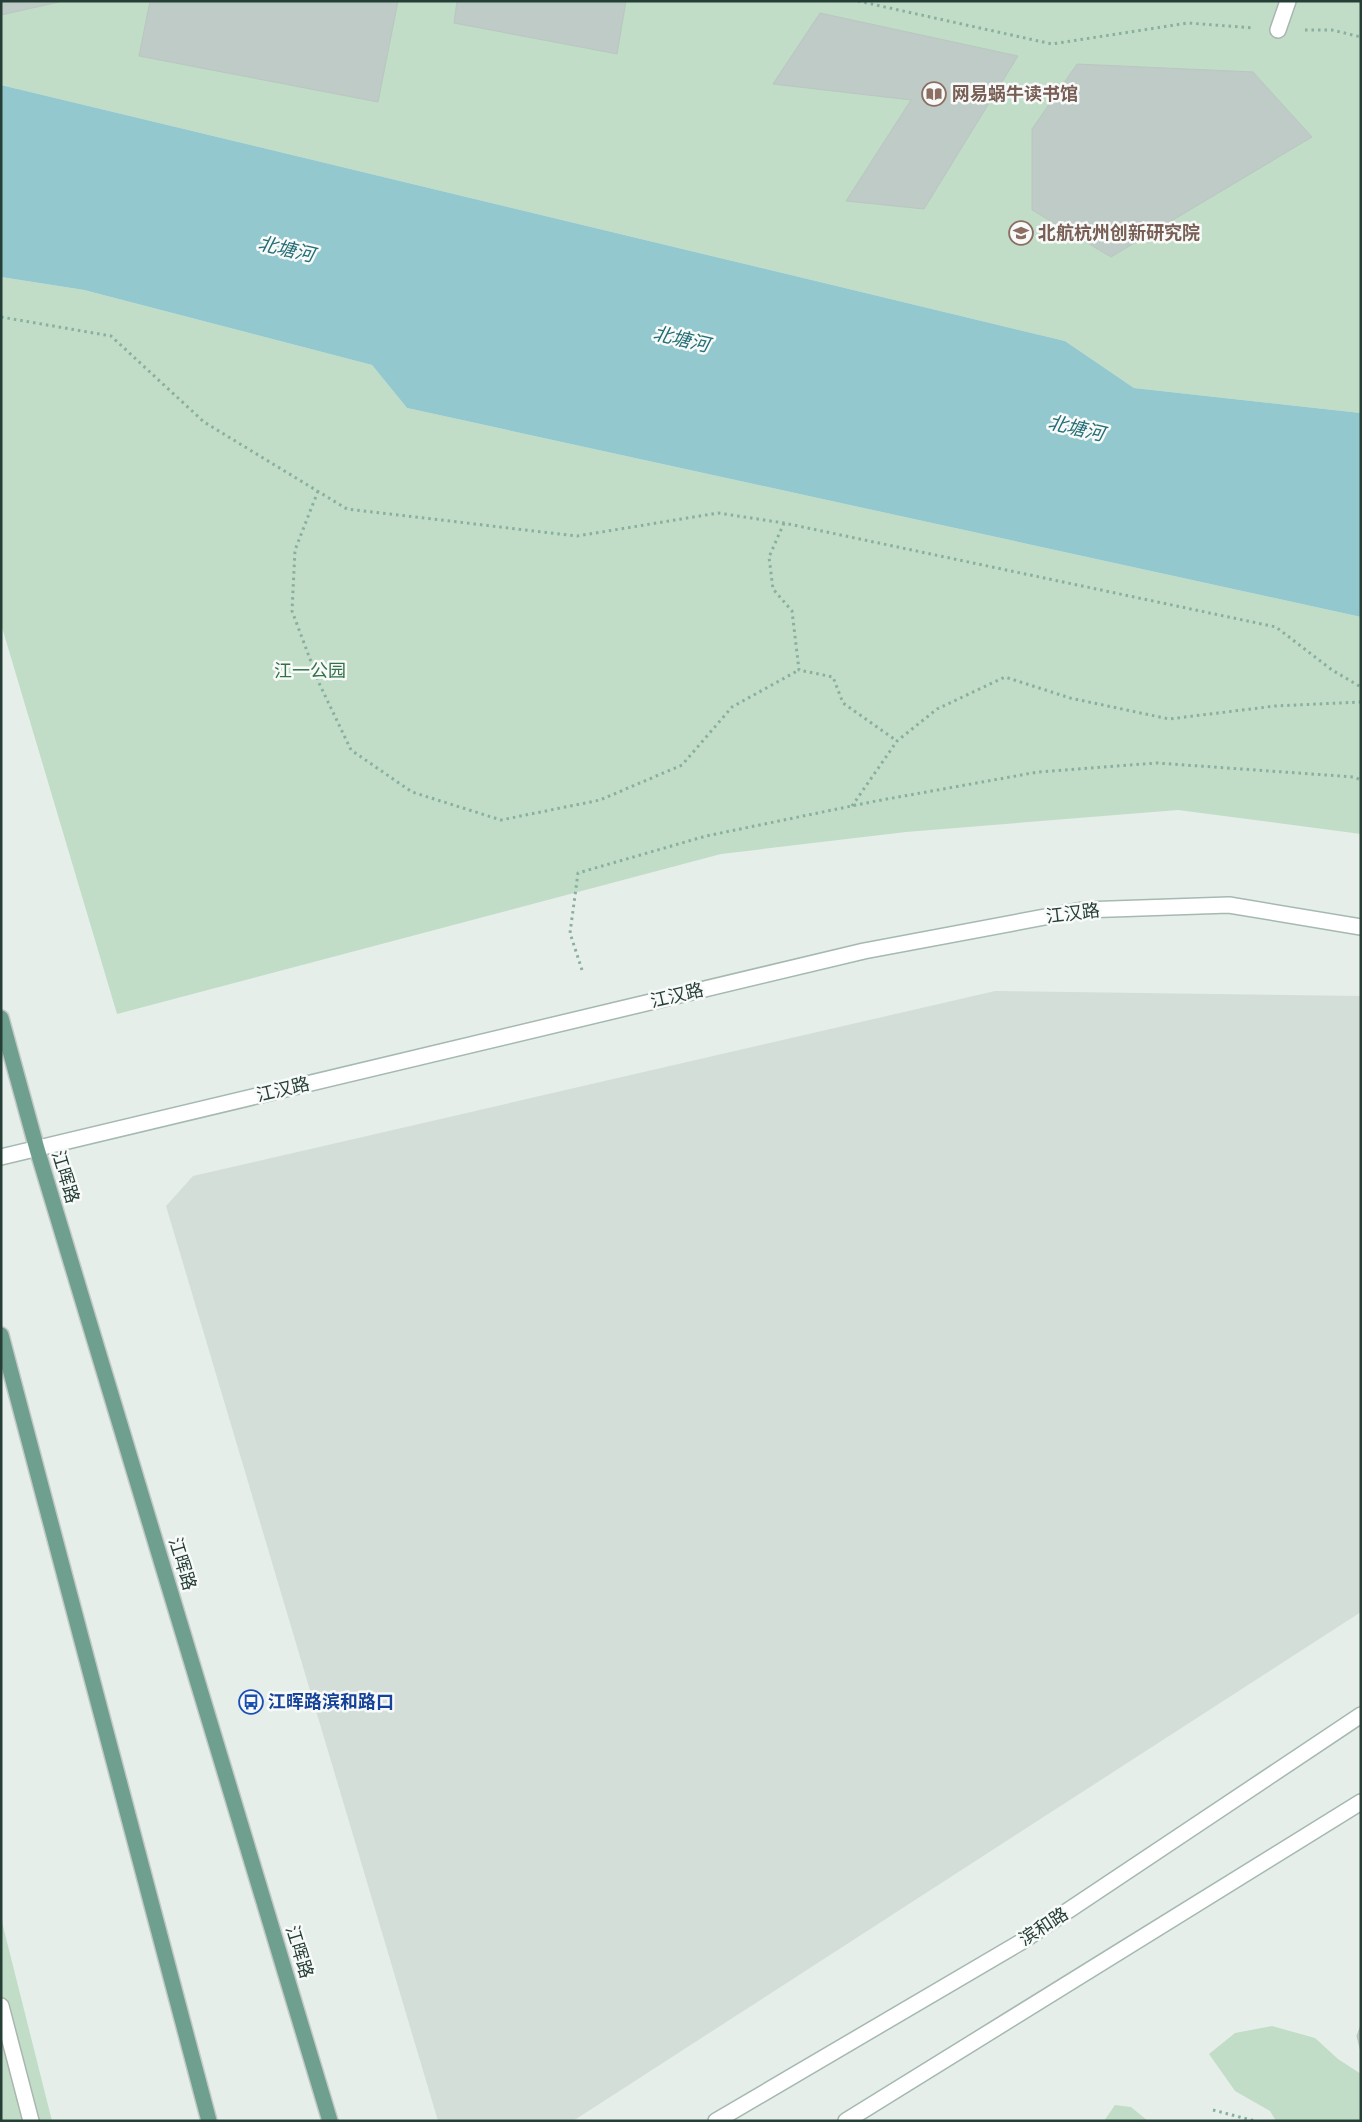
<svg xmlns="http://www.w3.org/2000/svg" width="1362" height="2122" viewBox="0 0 1362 2122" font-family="'Source Sans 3','Noto Sans SC',sans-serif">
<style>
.built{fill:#d4ded9}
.green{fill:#c1ddc7}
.water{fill:#93c9ce}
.building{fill:#becbc6;stroke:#b9c7c0}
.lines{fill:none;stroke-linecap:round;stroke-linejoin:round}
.lane-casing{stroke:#a9b6b0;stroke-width:18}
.street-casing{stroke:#a9b6b0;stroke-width:18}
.secondary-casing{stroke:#a5b9b1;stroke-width:18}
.primary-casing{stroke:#c2c9c7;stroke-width:18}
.path{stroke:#89afa0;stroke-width:3;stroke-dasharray:2.5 4;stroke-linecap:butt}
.lane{stroke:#fff;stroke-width:15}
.street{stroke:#fff;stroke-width:15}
.secondary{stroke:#fff;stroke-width:15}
.primary{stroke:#6e9f8f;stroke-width:15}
.labels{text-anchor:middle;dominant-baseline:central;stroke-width:5;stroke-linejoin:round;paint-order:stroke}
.education-label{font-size:18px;font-weight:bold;fill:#785e54;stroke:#f7faf8;text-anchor:start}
.park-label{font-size:18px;fill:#337247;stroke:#f7faf8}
.street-label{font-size:18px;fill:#263f36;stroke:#f7faf8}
.transit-label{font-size:18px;font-weight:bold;fill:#164399;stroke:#f7faf8;text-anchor:start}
.water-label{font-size:19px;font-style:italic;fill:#246e76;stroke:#f7faf8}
</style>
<rect width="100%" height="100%" fill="#e6eeea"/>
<!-- built -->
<path class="built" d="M995 991 1361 996V1612L573 2121H438L166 1206 193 1176Z"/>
<!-- green -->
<path class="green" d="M1 1H1361V413L1134 388 1065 341 1 85Z
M1 277 84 290 372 365 407 408 1361 617V834L1178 810 906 832 721 854 117 1014 1 624Z
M1 1918 52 2121H1Z
M1272 2026 1315 2038 1338 2059 1361 2074V2121H1276L1270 2111 1235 2091 1209 2054 1235 2033Z
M1115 2105 1131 2107 1148 2121H1104Z"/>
<!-- water -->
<path class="water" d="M1 85 1065 341 1134 388 1361 413V617L407 408 372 365 84 290 1 277Z"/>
<!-- building -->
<path class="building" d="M1 1H59V2L1 15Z
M150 1H398L378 102 139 56Z
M457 1H626L617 54 454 23Z
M820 13 1018 56 924 209 846 201 911 100 773 84Z
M1077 64 1253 72 1312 137 1111 257 1032 210V129Z
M1361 2025V2052L1357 2036Z"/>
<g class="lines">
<!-- lane casing -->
<g class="lane-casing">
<path id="lane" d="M1278 30 1288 1"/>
</g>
<!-- street casing -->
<g class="street-casing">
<path id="street" d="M1 2006 31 2121"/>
</g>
<!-- secondary casing -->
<g class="secondary-casing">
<path id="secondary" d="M1 1157 864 951 1082 910 1229 905 1361 927
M716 2121 1021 1942 1361 1715
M846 2121 1361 1802"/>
</g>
<!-- primary casing -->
<g class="primary-casing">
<path id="primary" d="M1 1018 37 1149 330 2121
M1 1335 209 2121"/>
</g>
<!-- path -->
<path class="path" d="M858 1 1052 44 1188 23 1253 28
M1305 30H1332L1361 37
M1 317 111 336 204 422 347 509 577 536 718 513 784 523 1276 627 1332 670 1361 687
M318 491 295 550 292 611 319 683 351 750 412 792 501 820 600 800 682 765 732 707 799 670
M784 523 769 557 773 589 792 611 799 670 833 677 843 703 897 741
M852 806 897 741 937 709 1005 677 1070 698 1169 719 1275 706 1361 702
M582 970 570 933 578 873 706 836 876 801 1038 772 1157 763 1354 777 1361 780
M1213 2110 1255 2121"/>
<!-- lane -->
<use href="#lane" class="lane"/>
<!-- street -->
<use href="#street" class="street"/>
<!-- secondary -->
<use href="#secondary" class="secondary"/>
<!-- primary -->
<use href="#primary" class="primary"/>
</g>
<!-- icons -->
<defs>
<g id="library-ring" transform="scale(1.25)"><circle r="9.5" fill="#f7faf8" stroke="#8d6e63" stroke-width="1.5"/><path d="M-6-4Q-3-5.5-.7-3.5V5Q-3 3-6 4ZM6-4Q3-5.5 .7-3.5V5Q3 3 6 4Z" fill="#8d6e63"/></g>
<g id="university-ring" transform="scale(1.25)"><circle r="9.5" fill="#f7faf8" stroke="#8d6e63" stroke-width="1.5"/><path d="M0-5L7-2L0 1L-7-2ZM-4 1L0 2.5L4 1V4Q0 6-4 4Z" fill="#8d6e63"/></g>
<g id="bus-ring" transform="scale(1.25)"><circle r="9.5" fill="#f7faf8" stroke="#1a4fb4" stroke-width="1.5"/><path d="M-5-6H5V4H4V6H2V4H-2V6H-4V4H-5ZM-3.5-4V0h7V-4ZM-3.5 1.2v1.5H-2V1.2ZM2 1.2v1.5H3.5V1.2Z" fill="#1a4fb4"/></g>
</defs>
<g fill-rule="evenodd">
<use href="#library-ring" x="934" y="94"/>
<use href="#university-ring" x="1021" y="233"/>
<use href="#bus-ring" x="251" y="1702"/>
</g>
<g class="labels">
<!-- education labels -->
<g class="education-label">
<text x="952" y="94">网易蜗牛读书馆</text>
<text x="1038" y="233">北航杭州创新研究院</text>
</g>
<!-- park labels -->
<g class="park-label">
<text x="310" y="671">江一公园</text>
</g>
<!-- street labels -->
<g class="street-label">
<text transform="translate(1073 914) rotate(-7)">江汉路</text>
<text transform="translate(677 996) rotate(-13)">江汉路</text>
<text transform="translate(283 1090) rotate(-13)">江汉路</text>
<text transform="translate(65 1177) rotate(73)">江晖路</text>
<text transform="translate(182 1564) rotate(73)">江晖路</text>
<text transform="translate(1044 1927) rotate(-33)">滨和路</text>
<text transform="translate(299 1952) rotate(73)">江晖路</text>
</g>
<!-- transit labels -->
<g class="transit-label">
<text x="268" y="1702">江晖路滨和路口</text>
</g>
<!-- water labels -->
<g class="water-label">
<text transform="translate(286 250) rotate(13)">北塘河</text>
<text transform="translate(681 340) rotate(13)">北塘河</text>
<text transform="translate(1076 429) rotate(13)">北塘河</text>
</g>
</g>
<!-- border -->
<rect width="1362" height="2122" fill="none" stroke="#263f36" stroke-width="5"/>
</svg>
